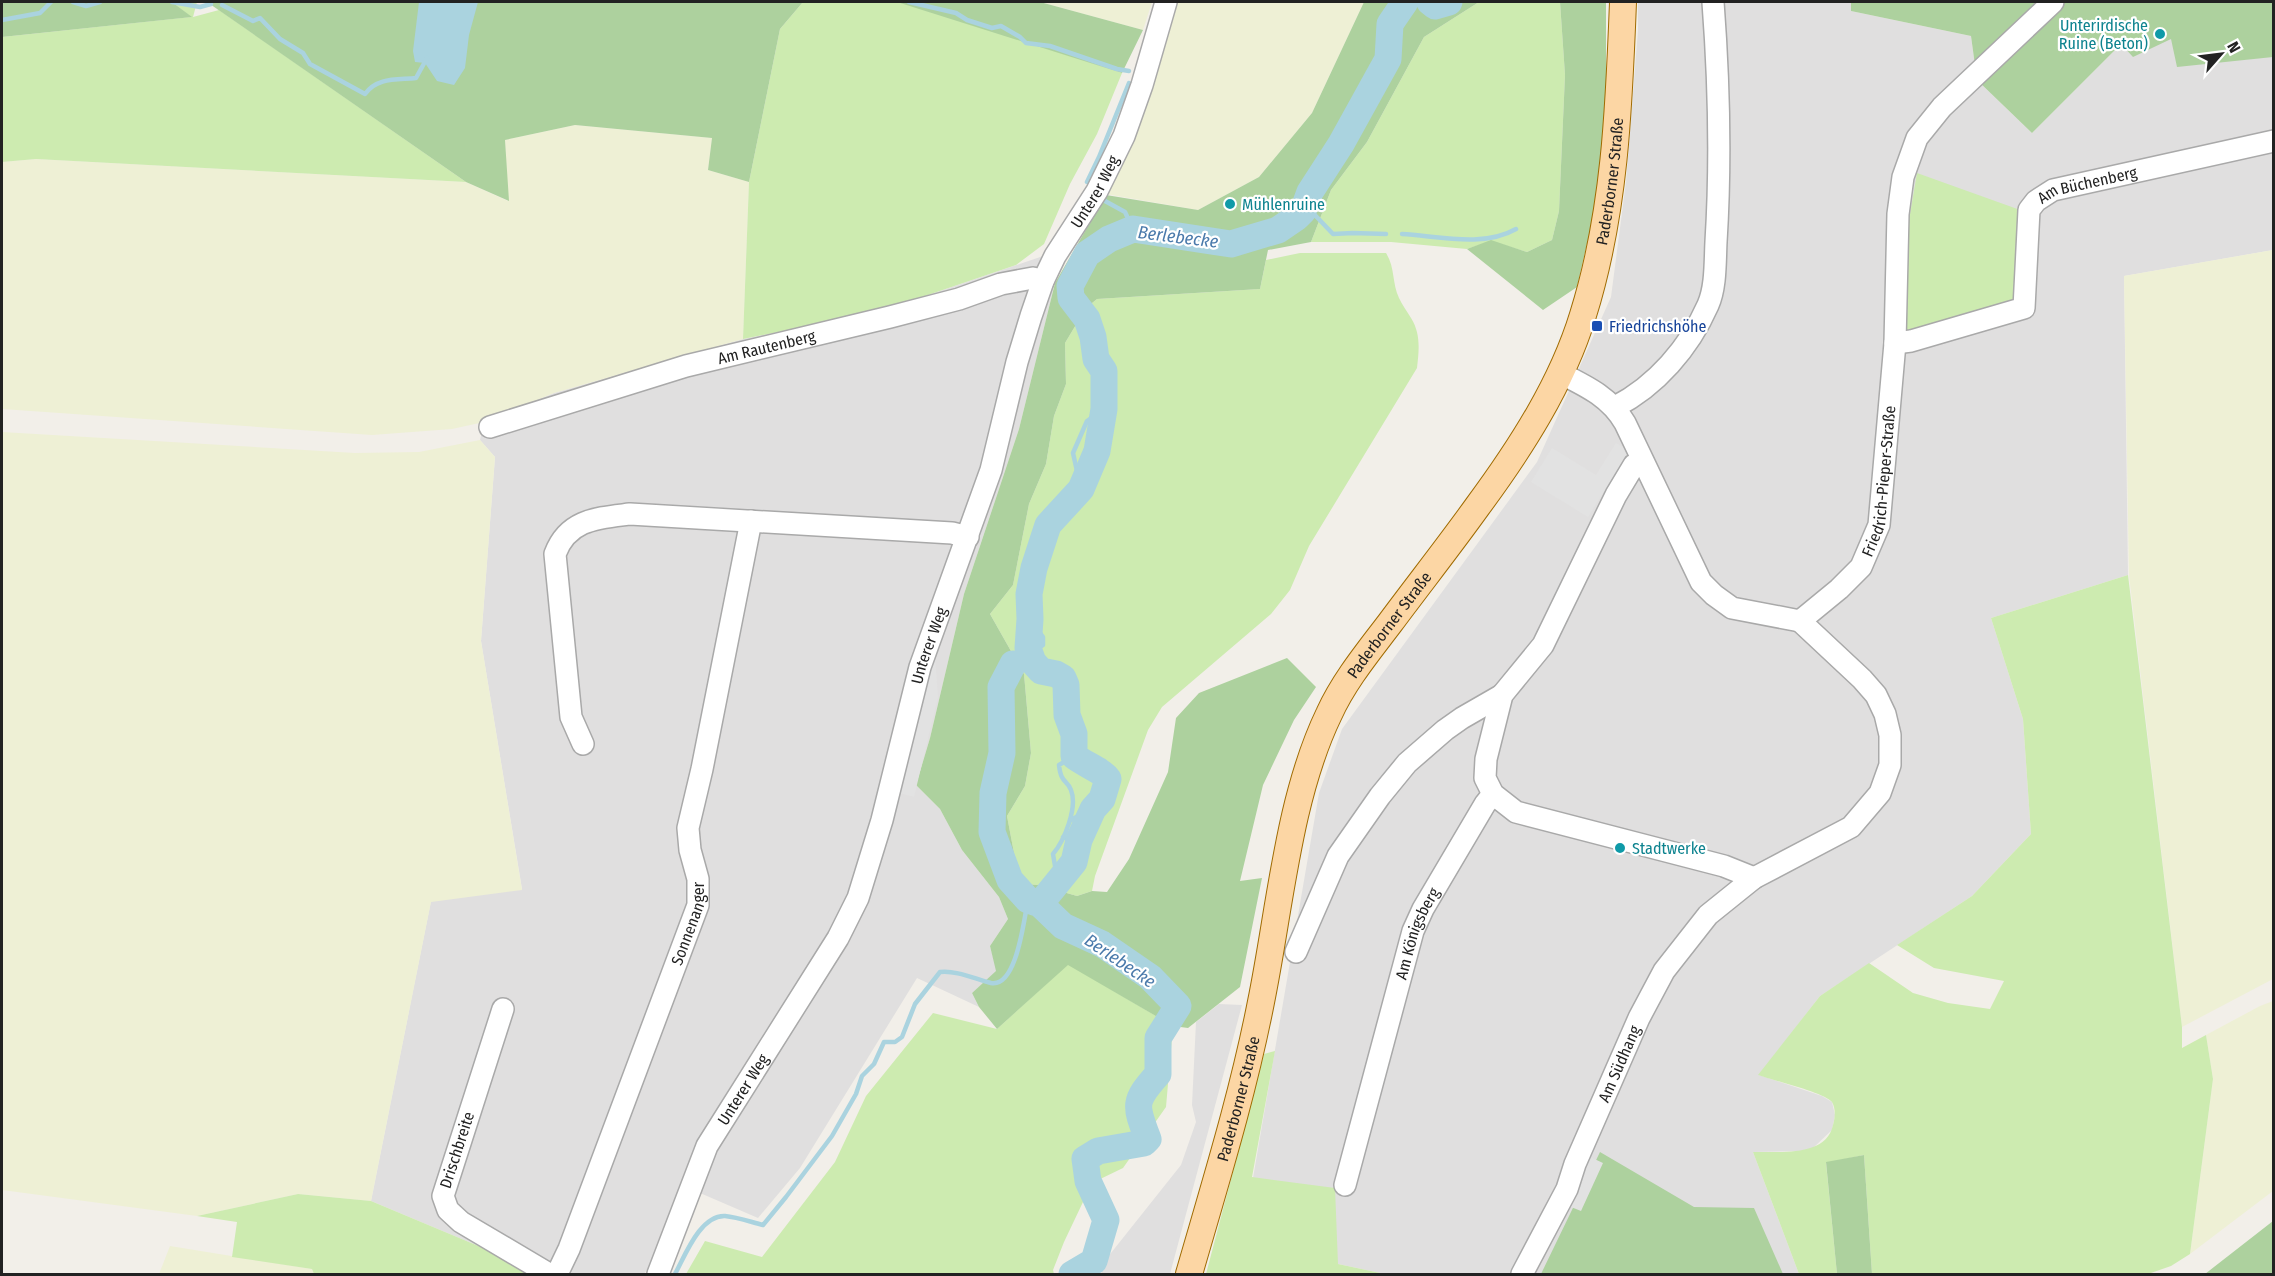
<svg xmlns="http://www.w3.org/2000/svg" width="2275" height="1276" viewBox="0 0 2275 1276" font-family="'Fira Sans Condensed',sans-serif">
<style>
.residential{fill:#e0dfdf}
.farmland{fill:#eef0d5}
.grass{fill:#cdebb0}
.forest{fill:#add19e}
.parking{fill:#e2e2e2}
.water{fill:#aad3df}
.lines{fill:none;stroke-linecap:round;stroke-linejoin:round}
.stream{stroke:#aad3df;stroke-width:4.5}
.river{stroke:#aad3df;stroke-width:27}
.minor-casing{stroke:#a9a9a9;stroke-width:24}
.major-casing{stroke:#a06b00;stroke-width:28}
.minor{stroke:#fff;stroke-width:21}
.major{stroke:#fcd6a4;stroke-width:26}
.culture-dot{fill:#0f9aa8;stroke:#fff;stroke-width:2}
.transit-dot{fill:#1a4fb4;stroke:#fff;stroke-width:2}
.labels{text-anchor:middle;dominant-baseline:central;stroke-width:4.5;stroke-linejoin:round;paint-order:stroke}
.culture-label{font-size:16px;fill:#0d838f;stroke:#fff;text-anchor:start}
.street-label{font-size:16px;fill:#222;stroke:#fff}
.transit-label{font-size:16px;fill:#164399;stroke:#fff;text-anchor:start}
.water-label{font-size:18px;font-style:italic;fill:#4a7aab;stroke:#fff}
</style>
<rect width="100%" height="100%" fill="#f2efe9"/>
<!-- residential -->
<path class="residential" d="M1638 2H1851V11L1971 36 1977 80 2032 133 2121 44 2133 56 2162 2H2273V250L2124 276 2128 575 1991 618 2023 719 2031 834 1972 896 1820 996 1759 1075 1822 1096 1832 1102 1835 1115 1832 1130 1813 1148 1801 1151 1753 1152 1799 1274H1385L1338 1264 1253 1178 1319 793 1342 729 1537 462 1611 297 1626 182 1638 30Z
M1049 254 1055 283 1019 429 964 594 930 738 916 785 940 809 962 850 999 897 1008 919 990 946 997 971 972 993 979 1007 917 978 800 1168 758 1218 700 1193 644 1274H530L488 1250 371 1201 431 901 522 889 481 641 495 457 480 440 484 422 554 393 743 339 878 312Z
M1219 1004 1242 1005 1170 1274H1101L1107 1258 1181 1165 1196 1122 1192 1105 1196 1022Z"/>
<!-- farmland -->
<path class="farmland" d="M1040 2H1152L1143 30Z
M1177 2H1364L1312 113 1259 177 1198 210 1106 194 1166 38Z
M575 125 712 138 708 170 749 182 743 339 554 393 484 422 452 429 372 435 2 409V162L36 159 466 182 508 201 505 140Z
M2273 250V979L2182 1027 2129 575 2124 276Z
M2 432 355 453 419 452 480 440 495 457 481 641 522 890 431 902 371 1201 298 1194 197 1216 2 1190Z
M2273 1001V1191L2190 1254 2213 1079 2206 1035 2260 1006Z
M170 1246 312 1269 314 1274H159Z"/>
<!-- grass -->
<path class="grass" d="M172 2H197L193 17 219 10 466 182 36 159 2 162V37L191 17Z
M803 2H905L1122 73 1097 134 1070 184 1044 244 1016 265 878 312 743 339 749 182 780 29Z
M1479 2H1560L1565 75 1559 211 1552 240 1527 252 1491 241 1467 249 1391 242H1311L1331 190 1367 142 1424 37Z
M1917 173 2023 211 2020 286 2011 308 1906 333 1904 249Z
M1300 253H1386C1395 267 1392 283 1399 298 1402 305 1407 311 1411 318 1421 334 1419 350 1417 368L1309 546 1290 590 1271 614 1162 707 1148 730 1095 876 1092 891 1077 896 1039 885 1023 884 1014 853 1007 816 1025 786 1031 753 1024 674 990 614 1013 585 1029 504 1046 464 1054 416 1066 384 1065 343 1086 308 1097 299 1260 289 1266 260Z
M2128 575 2182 1027V1048L2206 1035 2213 1079 2190 1254 2171 1266 2148 1274H1872L1864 1155 1826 1163 1837 1274H1799L1753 1152C1778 1151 1826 1158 1833 1125 1835 1118 1836 1109 1832 1102 1825 1093 1772 1080 1758 1075L1820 996 1869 963 1913 993 1948 1003 1990 1009 2004 981 1934 968 1897 945 1972 896 2031 834 2023 719 1991 618Z
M1068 964 1173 1026 1166 1107 1123 1168 1092 1183 1064 1242 1053 1270 1054 1274H686L705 1241 762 1257 835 1162 866 1096 933 1013 997 1029Z
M1275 1051 1252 1177 1335 1188 1338 1264 1385 1274H1206L1264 1054Z
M298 1194 371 1201 488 1250 530 1274H314L312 1269 232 1257 237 1222 197 1216Z"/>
<!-- forest -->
<path class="forest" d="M2 2H172L192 17 2 37Z
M207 2H803L780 29 749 182 708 170 712 138 575 125 505 140 509 201 466 182Z
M897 2H1040L1143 30 1122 73Z
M1364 2H1479L1424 37 1367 142 1331 190 1311 242 1268 250 1260 289 1097 299 1086 308 1065 343 1066 384 1054 416 1046 464 1029 504 1013 585 990 614 1024 674 1031 753 1025 786 1007 816 1014 853 1023 884 1039 885 1077 896 1092 891 1107 892 1129 859 1168 772 1176 718 1199 693 1287 658 1316 687 1294 720 1263 785 1240 881 1262 878 1240 987 1188 1028 1173 1026 1068 965 997 1029 979 1007 972 993 996 971 990 946 1008 919 999 897 962 850 940 809 916 785 930 738 964 594 1019 429 1055 283 1106 195 1198 210 1259 177 1312 113Z
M1560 2H1606V119L1592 222 1577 287 1543 310 1467 249 1491 240 1527 252 1552 240 1559 211 1565 75Z
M1851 2H2273V57L2177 67 2171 39 2133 57 2121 44 2032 133 1977 80 1971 36 1851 11Z
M1600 1152 1694 1207 1754 1208 1783 1274H1541Z
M1864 1155 1872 1274H1837L1826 1162Z
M2273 1221V1274H2205Z"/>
<!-- parking -->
<path class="parking" d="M1616 443 1629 451 1588 517 1531 482 1552 448 1596 475Z
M933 655 935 656 938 697 914 797 896 792Z
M1588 1156 1603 1163 1581 1211 1566 1205Z"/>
<!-- water -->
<path class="water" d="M419 2H478L469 35 465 68 454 85 437 81 425 63 415 62 413 51Z"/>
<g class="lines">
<!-- stream -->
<path class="stream" d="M73 2 86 6 100 2
M172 2 200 7 211 4
M909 2 956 13 967 20 992 28 1001 26 1020 37 1026 43 1050 46 1117 69 1129 71
M222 5 253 21 260 18 280 39 303 53 310 64 365 94C377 77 397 80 416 78L427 58
M2 20 40 13 51 2
M1087 182 1099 157 1129 83
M1105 201 1125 212 1133 229
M1307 202 1312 212 1333 234 1353 233 1386 234
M1402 234C1438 236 1483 248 1516 229
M1081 489 1073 453 1087 421 1104 409
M1030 653 1043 645V637L1030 619
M1070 821 1076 817 1090 815
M1063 837 1072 840 1077 845
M1061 876 1055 866 1053 854C1064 841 1078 808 1071 790 1067 779 1061 784 1059 765L1074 756
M675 1274C685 1256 700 1215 725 1216 737 1217 751 1222 763 1225L786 1197 832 1136 856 1094 862 1076 874 1064 884 1042H895L902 1037 915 1004 940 972C956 970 975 979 991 983 1017 988 1024 918 1028 900"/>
<!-- river -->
<path class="river" d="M1430 2 1435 6 1449 2
M1013 664 1001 687 1002 753 993 793 992 832 1010 880 1028 900 1040 904 1063 926 1102 944 1150 977 1178 1006 1158 1038V1074C1133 1102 1135 1105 1148 1139L1144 1143 1098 1151 1085 1159 1088 1181 1106 1220 1094 1261 1072 1274
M1040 904 1074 862 1079 840 1093 809 1102 799 1108 779C1103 771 1084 764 1074 756V734L1067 715 1066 685 1063 678 1056 674 1041 671 1033 662 1028 648 1030 619 1029 594 1034 568 1048 525 1081 489 1097 451 1104 409V371L1096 359 1093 337 1087 319 1071 298 1070 286 1087 254 1109 239 1133 229 1231 244 1278 230 1297 217 1303 211 1310 192 1341 144 1388 59 1390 24 1405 2"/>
<!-- minor casing -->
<g class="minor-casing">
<g id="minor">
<path id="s1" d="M1895 343 1911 341 2024 308 2029 210 2036 201 2053 190 2274 141"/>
<path id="s2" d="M1560 373C1586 386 1610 397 1625 423L1701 582 1714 595 1732 608 1800 621 1839 589 1861 567 1879 525 1895 343 1898 214 1903 177 1917 138 1942 107 2053 2"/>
<path d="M1615 407C1656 386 1689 348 1708 305 1716 287 1715 262 1716 242 1721 162 1719 81 1713 2"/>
<path id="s3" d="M490 427 686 366 890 317 959 299 1001 284 1033 278 1043 281"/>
<path d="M1643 462 1634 465 1616 495 1543 645 1502 695 1486 759 1485 778 1493 794 1516 812 1724 866 1754 878"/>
<path d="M583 744 571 717 555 554C568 519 598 518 630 514L952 533 968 537"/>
<path d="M1296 952 1338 856 1380 796 1407 763 1445 730 1462 718 1502 695"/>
<path d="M503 1009 443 1196 448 1210 461 1222 549 1274"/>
<path id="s4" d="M1345 1185 1413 931 1423 909 1485 804 1493 794"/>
<path id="s5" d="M557 1274 569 1249 698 905V879L690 850 688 828 702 769 751 521"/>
<path id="s6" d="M658 1274 707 1146 838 938 858 898 882 820 920 667 991 470 1017 362 1031 316 1043 281 1055 256 1097 191 1124 136 1142 85 1166 2"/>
<path id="s7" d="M1522 1274 1567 1189 1575 1164 1639 1018 1664 971 1708 915 1754 878 1851 827 1880 793 1890 765V735L1885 714 1876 695 1862 679 1800 621"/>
</g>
</g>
<!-- major casing -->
<g class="major-casing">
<g id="major">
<path id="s8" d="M1189 1274C1215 1184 1243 1094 1261 1002 1280 909 1288 799 1329 714 1344 681 1368 652 1390 623 1419 584 1449 546 1477 507 1520 449 1562 384 1583 315 1615 213 1619 107 1623 2"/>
</g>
</g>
<!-- minor -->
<use href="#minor" class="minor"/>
<!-- major -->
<use href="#major" class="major"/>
</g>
<!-- markers -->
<g class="culture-dot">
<circle cx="2160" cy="34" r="6"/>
<circle cx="1230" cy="204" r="6"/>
<circle cx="1620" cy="848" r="6"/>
</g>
<rect class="transit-dot" x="1591" y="320" width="12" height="12" rx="3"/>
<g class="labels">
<!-- culture labels -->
<g class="culture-label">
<text x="2148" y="25" text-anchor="end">Unterirdische<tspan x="2148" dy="18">Ruine (Beton)</tspan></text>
<text x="1242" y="204">Mühlenruine</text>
<text x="1632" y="848">Stadtwerke</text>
</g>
<!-- street labels -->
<g class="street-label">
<text stroke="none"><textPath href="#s8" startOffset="1190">Paderborner Straße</textPath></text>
<text stroke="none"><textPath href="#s1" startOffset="298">Am Büchenberg</textPath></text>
<text stroke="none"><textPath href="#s6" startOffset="1176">Unterer Weg</textPath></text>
<text stroke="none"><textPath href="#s3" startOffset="288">Am Rautenberg</textPath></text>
<text stroke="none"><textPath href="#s2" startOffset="540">Friedrich-Pieper-Straße</textPath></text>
<text stroke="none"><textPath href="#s8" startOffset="686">Paderborner Straße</textPath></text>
<text stroke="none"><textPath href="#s6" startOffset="690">Unterer Weg</textPath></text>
<text stroke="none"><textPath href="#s5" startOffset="375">Sonnenanger</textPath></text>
<text stroke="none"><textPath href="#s4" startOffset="262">Am Königsberg</textPath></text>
<text stroke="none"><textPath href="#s7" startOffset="232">Am Südhang</textPath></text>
<text stroke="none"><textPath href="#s6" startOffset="204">Unterer Weg</textPath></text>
<text stroke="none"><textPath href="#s8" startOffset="182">Paderborner Straße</textPath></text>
<text transform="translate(457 1150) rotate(-72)">Drischbreite</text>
</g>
<!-- transit labels -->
<g class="transit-label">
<text x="1609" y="326">Friedrichshöhe</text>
</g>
<!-- water labels -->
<g class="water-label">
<text transform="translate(1178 237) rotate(7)">Berlebecke</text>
<text transform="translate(1120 961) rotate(34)">Berlebecke</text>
</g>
</g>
<!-- border -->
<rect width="2275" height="1276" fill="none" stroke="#222222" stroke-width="6"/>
<!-- north arrow -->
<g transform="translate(2221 54) rotate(62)" stroke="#ffffff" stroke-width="4.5" paint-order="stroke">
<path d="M0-4.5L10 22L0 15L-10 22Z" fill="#222222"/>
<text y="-9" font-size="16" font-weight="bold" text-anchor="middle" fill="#222222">N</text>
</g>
</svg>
